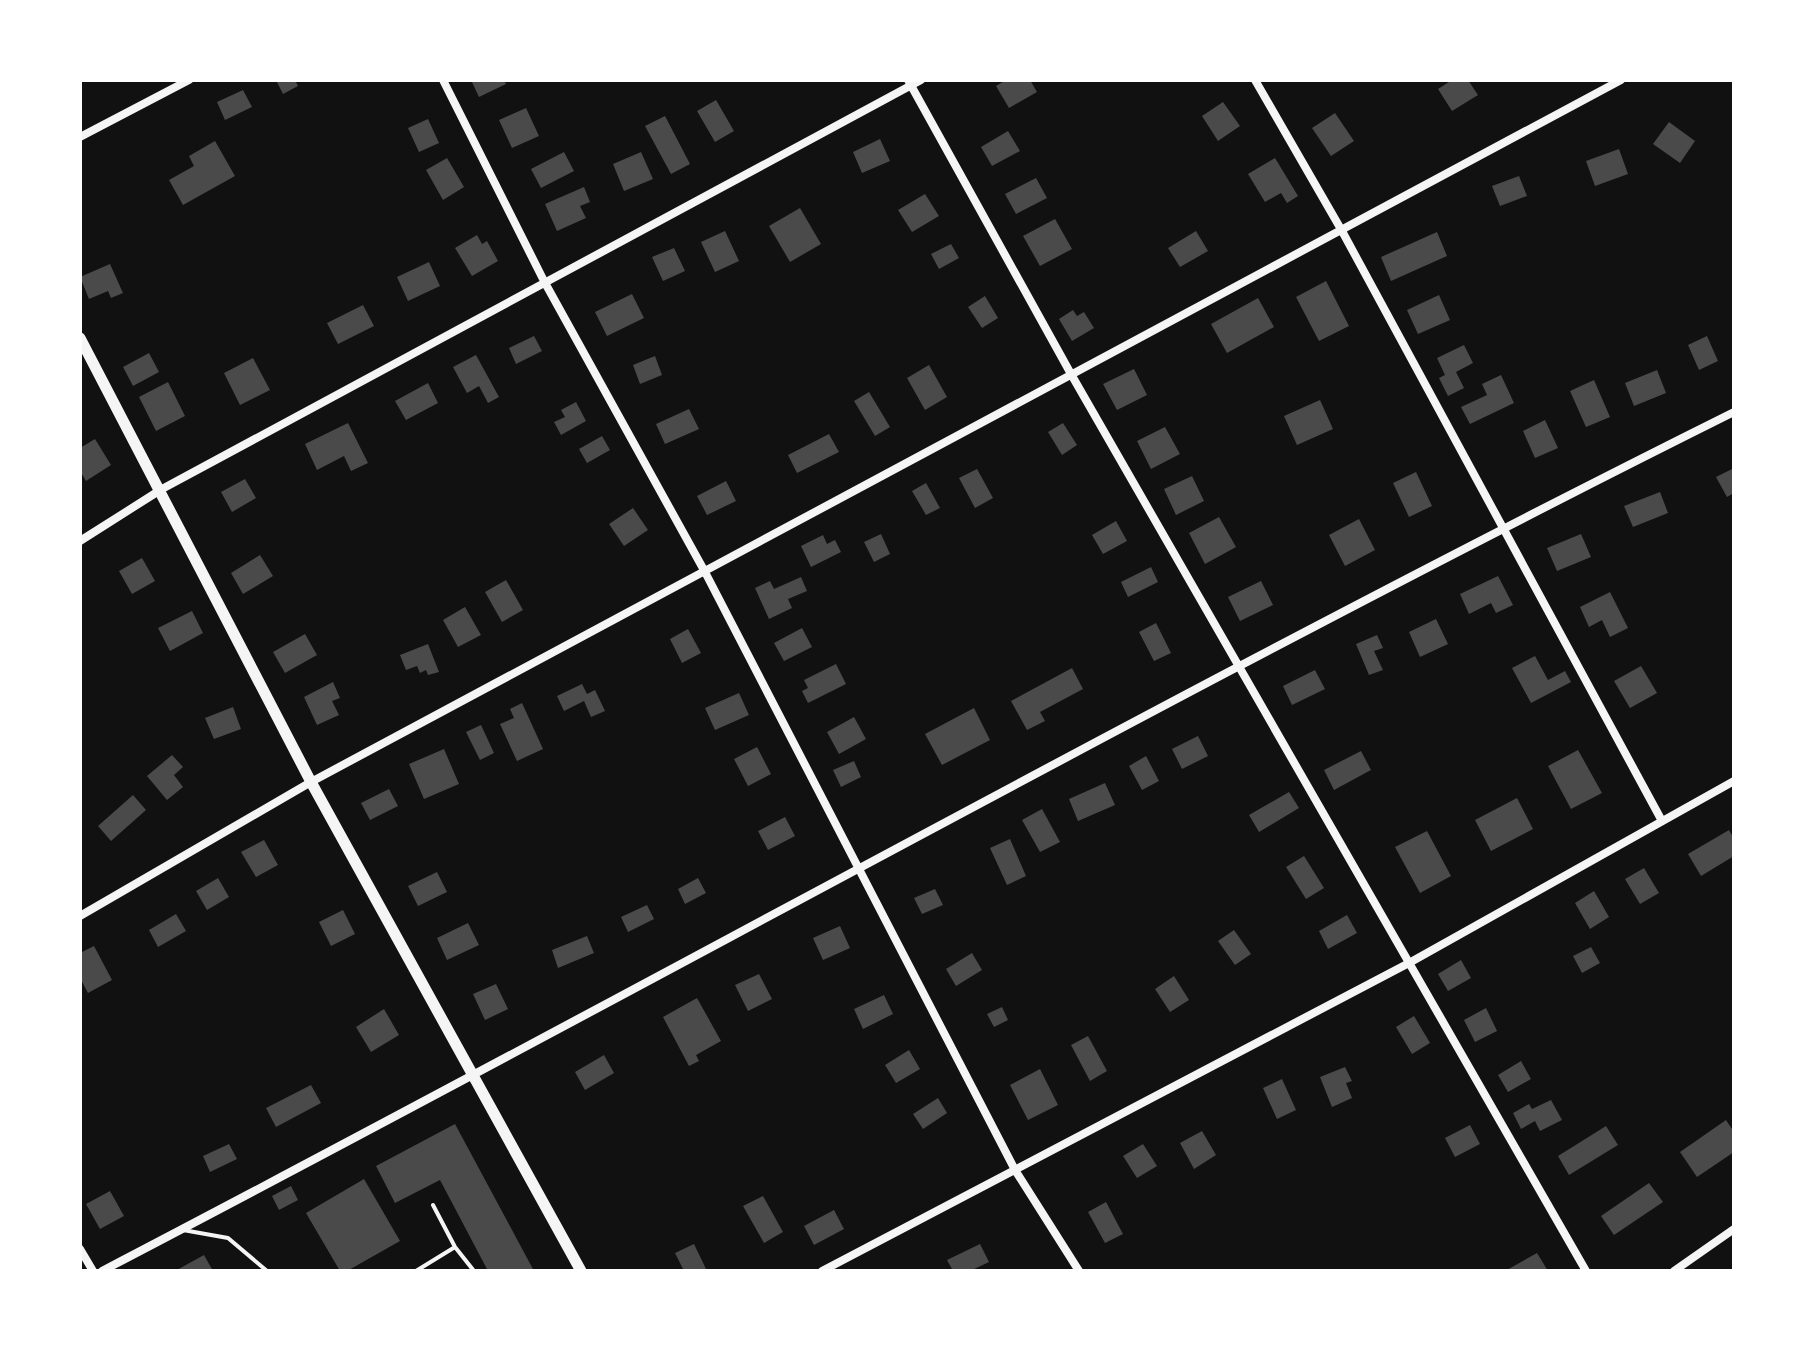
<svg xmlns="http://www.w3.org/2000/svg" width="1814" height="1351" viewBox="0 0 1814 1351" font-family="Merriweather,serif">
<style>
.building{fill:#4a4a4a}
.lines{fill:none;stroke-linecap:round;stroke-linejoin:round}
.service{stroke:#f5f5f5;stroke-width:4}
.minor{stroke:#f5f5f5;stroke-width:8}
.tertiary{stroke:#f5f5f5;stroke-width:11}
</style>
<rect width="100%" height="100%" fill="#111"/>
<!-- building -->
<path class="building" d="M276 80H295L298 86 283 94Z
M471 80H504L506 84 479 97Z
M1006 80H1030L1037 92 1009 108 996 86Z
M1452 80H1468L1478 95 1452 111 1438 89Z
M243 90 252 107 225 120 217 102Z
M716 100 734 131 715 142 697 111Z
M1223 102 1240 126 1218 141 1202 116Z
M526 108 539 136 512 148 499 120Z
M1335 113 1354 141 1331 156 1312 128Z
M665 116 690 164 671 174 645 126Z
M428 119 439 143 419 152 408 128Z
M1669 122 1695 141 1680 163 1653 144Z
M1008 131 1020 151 992 166 981 147Z
M880 139 890 161 862 173 853 152Z
M215 141 235 176 183 205 169 180 194 166 189 156Z
M1619 149 1628 174 1595 186 1586 161Z
M564 152 574 171 541 188 531 169Z
M641 152 653 179 624 191 613 164Z
M447 158 464 187 443 200 426 170Z
M1275 158 1298 196 1287 203 1281 193 1265 202 1248 174Z
M1519 176 1527 196 1500 206 1492 186Z
M1036 178 1047 198 1016 214 1005 194Z
M584 187 590 202 580 206 586 218 557 231 545 204Z
M925 194 939 216 912 232 898 210Z
M800 208 821 244 790 262 769 226Z
M1055 219 1072 249 1040 266 1023 236Z
M725 231 739 261 715 272 701 242Z
M1196 231 1208 251 1180 267 1168 248Z
M1437 232 1447 256 1391 281 1381 257Z
M477 235 482 244 487 241 498 261 472 276 455 248Z
M951 244 959 258 939 269 931 254Z
M674 248 685 271 663 281 652 257Z
M429 262 440 286 408 301 397 277Z
M110 264 123 293 111 298 108 291 89 299 80 277Z
M1326 281 1349 326 1319 341 1296 297Z
M632 294 644 318 607 336 595 312Z
M1439 295 1450 320 1418 334 1407 310Z
M985 296 998 318 982 328 968 307Z
M1258 298 1274 327 1227 353 1211 324Z
M363 305 374 326 338 344 327 323Z
M1073 310 1077 316 1084 312 1094 328 1072 341 1059 319Z
M534 336 542 351 516 364 509 348Z
M1707 336 1718 361 1699 370 1688 345Z
M1464 345 1473 363 1456 372 1464 388 1448 396 1439 378 1445 375 1437 358Z
M149 353 159 372 133 386 123 367Z
M476 355 499 397 488 403 479 386 467 393 453 367Z
M655 356 662 375 640 384 633 365Z
M253 358 270 390 240 405 224 373Z
M929 365 947 397 925 410 907 378Z
M1134 369 1147 395 1117 410 1103 384Z
M1657 370 1666 393 1634 406 1625 383Z
M1501 375 1514 403 1470 424 1461 407 1487 395 1482 384Z
M1594 380 1610 417 1586 427 1570 391Z
M168 382 185 416 156 431 139 397Z
M428 383 438 403 406 420 395 401Z
M869 392 890 427 875 436 854 401Z
M1320 400 1333 429 1297 445 1284 416Z
M576 402 586 421 561 435 554 422 565 417 561 410Z
M689 409 699 429 665 444 656 424Z
M1545 420 1558 448 1535 458 1523 431Z
M348 423 368 463 351 471 344 456 317 470 305 444Z
M1063 423 1077 445 1062 455 1048 432Z
M1165 427 1180 454 1151 469 1137 441Z
M829 434 839 452 797 473 788 455Z
M602 436 610 450 587 463 579 449Z
M95 439 111 465 86 481 80 471V448Z
M1734 468V493L1727 497 1716 477Z
M977 469 993 498 975 508 959 478Z
M1416 472 1432 506 1409 517 1393 483Z
M1192 476 1204 501 1176 515 1164 489Z
M245 479 256 498 232 512 221 492Z
M726 481 736 501 707 515 697 496Z
M926 483 940 508 926 515 912 491Z
M1660 492 1668 513 1633 527 1624 506Z
M633 508 648 530 624 546 609 524Z
M1219 517 1236 547 1205 564 1189 533Z
M1359 519 1375 550 1345 566 1329 535Z
M1116 521 1127 541 1103 554 1092 535Z
M881 534 890 554 874 562 864 542Z
M1581 534 1591 557 1557 571 1547 548Z
M823 535 827 544 835 540 841 552 811 567 801 546Z
M260 555 273 576 243 594 231 573Z
M142 558 155 581 132 594 119 571Z
M1151 567 1158 582 1128 597 1121 582Z
M1498 576 1513 605 1496 613 1491 603 1469 614 1460 594Z
M801 577 807 591 788 599 792 608 769 619 755 588 770 581 774 589Z
M506 580 523 610 502 622 485 592Z
M1261 581 1273 605 1240 621 1228 597Z
M1610 592 1628 628 1610 637 1602 620 1589 627 1580 607Z
M465 607 481 635 458 647 443 620Z
M192 611 203 633 170 651 158 628Z
M1436 619 1448 644 1420 657 1409 632Z
M1156 623 1171 653 1154 661 1139 632Z
M802 628 812 647 784 661 774 643Z
M688 629 701 653 682 663 670 639Z
M305 634 317 655 285 673 273 652Z
M1377 635 1383 648 1374 651 1383 670 1369 675 1356 644Z
M428 644 439 672 428 675 426 670 420 673 417 666 406 670 400 655Z
M1535 656 1548 680 1565 671 1571 682 1531 703 1512 668Z
M836 664 846 684 808 703 802 691 808 688 804 680Z
M1641 666 1657 693 1630 708 1614 681Z
M1072 668 1083 689 1040 712 1045 721 1027 730 1011 701Z
M1315 670 1325 689 1292 705 1283 686Z
M333 682 340 698 332 701 339 715 317 725 304 697Z
M582 684 587 694 595 690 605 711 591 717 584 701 564 711 557 696Z
M739 693 749 715 715 730 705 708Z
M522 703 543 749 517 761 500 724 514 718 510 709Z
M233 707 241 729 214 739 205 718Z
M974 708 990 740 942 765 925 734Z
M854 717 866 739 839 754 827 732Z
M481 725 494 753 480 760 466 732Z
M1198 736 1208 756 1182 769 1172 749Z
M757 747 771 774 748 786 734 759Z
M444 749 459 784 424 799 409 764Z
M1578 750 1602 793 1571 809 1548 766Z
M1361 751 1371 770 1334 790 1324 770Z
M172 755 183 767 174 775 183 787 167 800 147 776Z
M1146 756 1159 781 1142 790 1129 766Z
M854 761 861 777 841 787 833 770Z
M1105 783 1115 805 1078 821 1069 799Z
M389 789 398 806 370 820 361 803Z
M1289 792 1299 808 1259 832 1249 815Z
M133 795 146 810 111 841 98 826Z
M1517 798 1533 829 1491 851 1475 820Z
M1042 809 1060 842 1040 852 1022 820Z
M785 817 795 836 768 850 758 831Z
M1729 830 1734 839V856L1701 876 1688 854Z
M1427 831 1451 876 1420 893 1395 847Z
M1010 839 1026 876 1007 885 990 848Z
M264 840 278 865 256 877 241 852Z
M1304 856 1324 888 1306 899 1286 867Z
M1644 868 1659 893 1640 904 1625 879Z
M437 872 447 892 418 906 408 886Z
M218 878 229 897 207 910 196 891Z
M698 878 706 893 685 904 678 889Z
M935 889 943 905 922 914 914 898Z
M1594 891 1609 917 1590 929 1575 903Z
M647 905 654 919 628 932 621 917Z
M343 910 355 934 331 946 319 922Z
M176 914 186 931 158 947 149 930Z
M1347 915 1357 933 1328 949 1319 931Z
M468 923 479 945 447 960 437 938Z
M840 926 850 948 823 960 813 938Z
M1234 930 1251 954 1235 965 1218 941Z
M587 936 594 953 558 968 552 950Z
M94 946 112 980 88 993 80 978V953Z
M1591 947 1600 963 1582 973 1573 956Z
M972 953 982 970 956 986 946 969Z
M1461 960 1471 978 1448 991 1438 974Z
M759 974 772 999 748 1011 735 985Z
M1174 976 1189 1000 1170 1012 1155 989Z
M496 984 508 1009 485 1020 473 994Z
M884 995 893 1014 863 1029 854 1009Z
M697 998 721 1041 696 1055 699 1061 689 1066 663 1017Z
M1002 1007 1008 1020 994 1027 987 1014Z
M1486 1008 1497 1031 1475 1042 1464 1020Z
M384 1009 399 1035 371 1052 356 1027Z
M1414 1016 1430 1043 1412 1054 1396 1027Z
M1088 1036 1107 1071 1090 1081 1071 1045Z
M909 1050 920 1069 896 1083 885 1065Z
M604 1055 614 1073 585 1090 575 1072Z
M1521 1061 1531 1079 1508 1092 1498 1075Z
M1345 1067 1352 1081 1346 1083 1352 1098 1332 1107 1320 1077Z
M1040 1069 1058 1105 1028 1120 1010 1085Z
M1282 1079 1296 1110 1277 1119 1263 1088Z
M311 1085 321 1103 276 1127 266 1108Z
M938 1098 947 1113 923 1129 913 1114Z
M1551 1100 1562 1120 1540 1131 1535 1121 1521 1129 1513 1113 1529 1104 1532 1109Z
M1726 1120 1734 1132V1152L1697 1177 1680 1152Z
M455 1124 534 1271H488L440 1180 395 1203 376 1166Z
M1470 1125 1480 1144 1455 1157 1445 1138Z
M1606 1126 1618 1145 1569 1175 1558 1156Z
M1202 1131 1216 1155 1194 1169 1180 1143Z
M229 1144 237 1159 210 1172 203 1156Z
M1143 1144 1157 1166 1137 1178 1123 1156Z
M364 1179 400 1241 347 1271H340L306 1213Z
M1649 1183 1663 1202 1614 1235 1601 1216Z
M291 1186 298 1200 279 1210 272 1196Z
M110 1191 124 1216 100 1229 86 1204Z
M763 1196 783 1232 764 1243 743 1206Z
M1106 1202 1123 1234 1105 1243 1088 1212Z
M834 1210 844 1229 814 1245 804 1226Z
M694 1244 707 1271H684L675 1253Z
M980 1244 989 1262 970 1271H953L947 1260Z
M1537 1253 1548 1271H1505Z
M204 1255 213 1271H175Z"/>
<g class="lines">
<!-- service -->
<path class="service" d="M433 1205 455 1247 474 1271
M183 1230 228 1238 267 1271
M416 1271 455 1247"/>
<!-- minor -->
<path class="minor" d="M443 80 544 281 705 572 1015 1170 1079 1271
M908 80 1071 374 1586 1271
M1255 80 1342 231 1662 821
M80 137 189 80
M80 541 162 489 921 80
M80 916 311 782 1621 80
M80 1249 93 1271
M102 1271C647 987 1184 686 1734 412
M822 1271 1409 963 1734 781
M1674 1271 1734 1229"/>
<!-- tertiary -->
<path class="tertiary" d="M80 338 311 782 581 1271"/>
</g>
<!-- border -->
<rect width="1814" height="1351" fill="none" stroke="#ffffff" stroke-width="164"/>
</svg>
